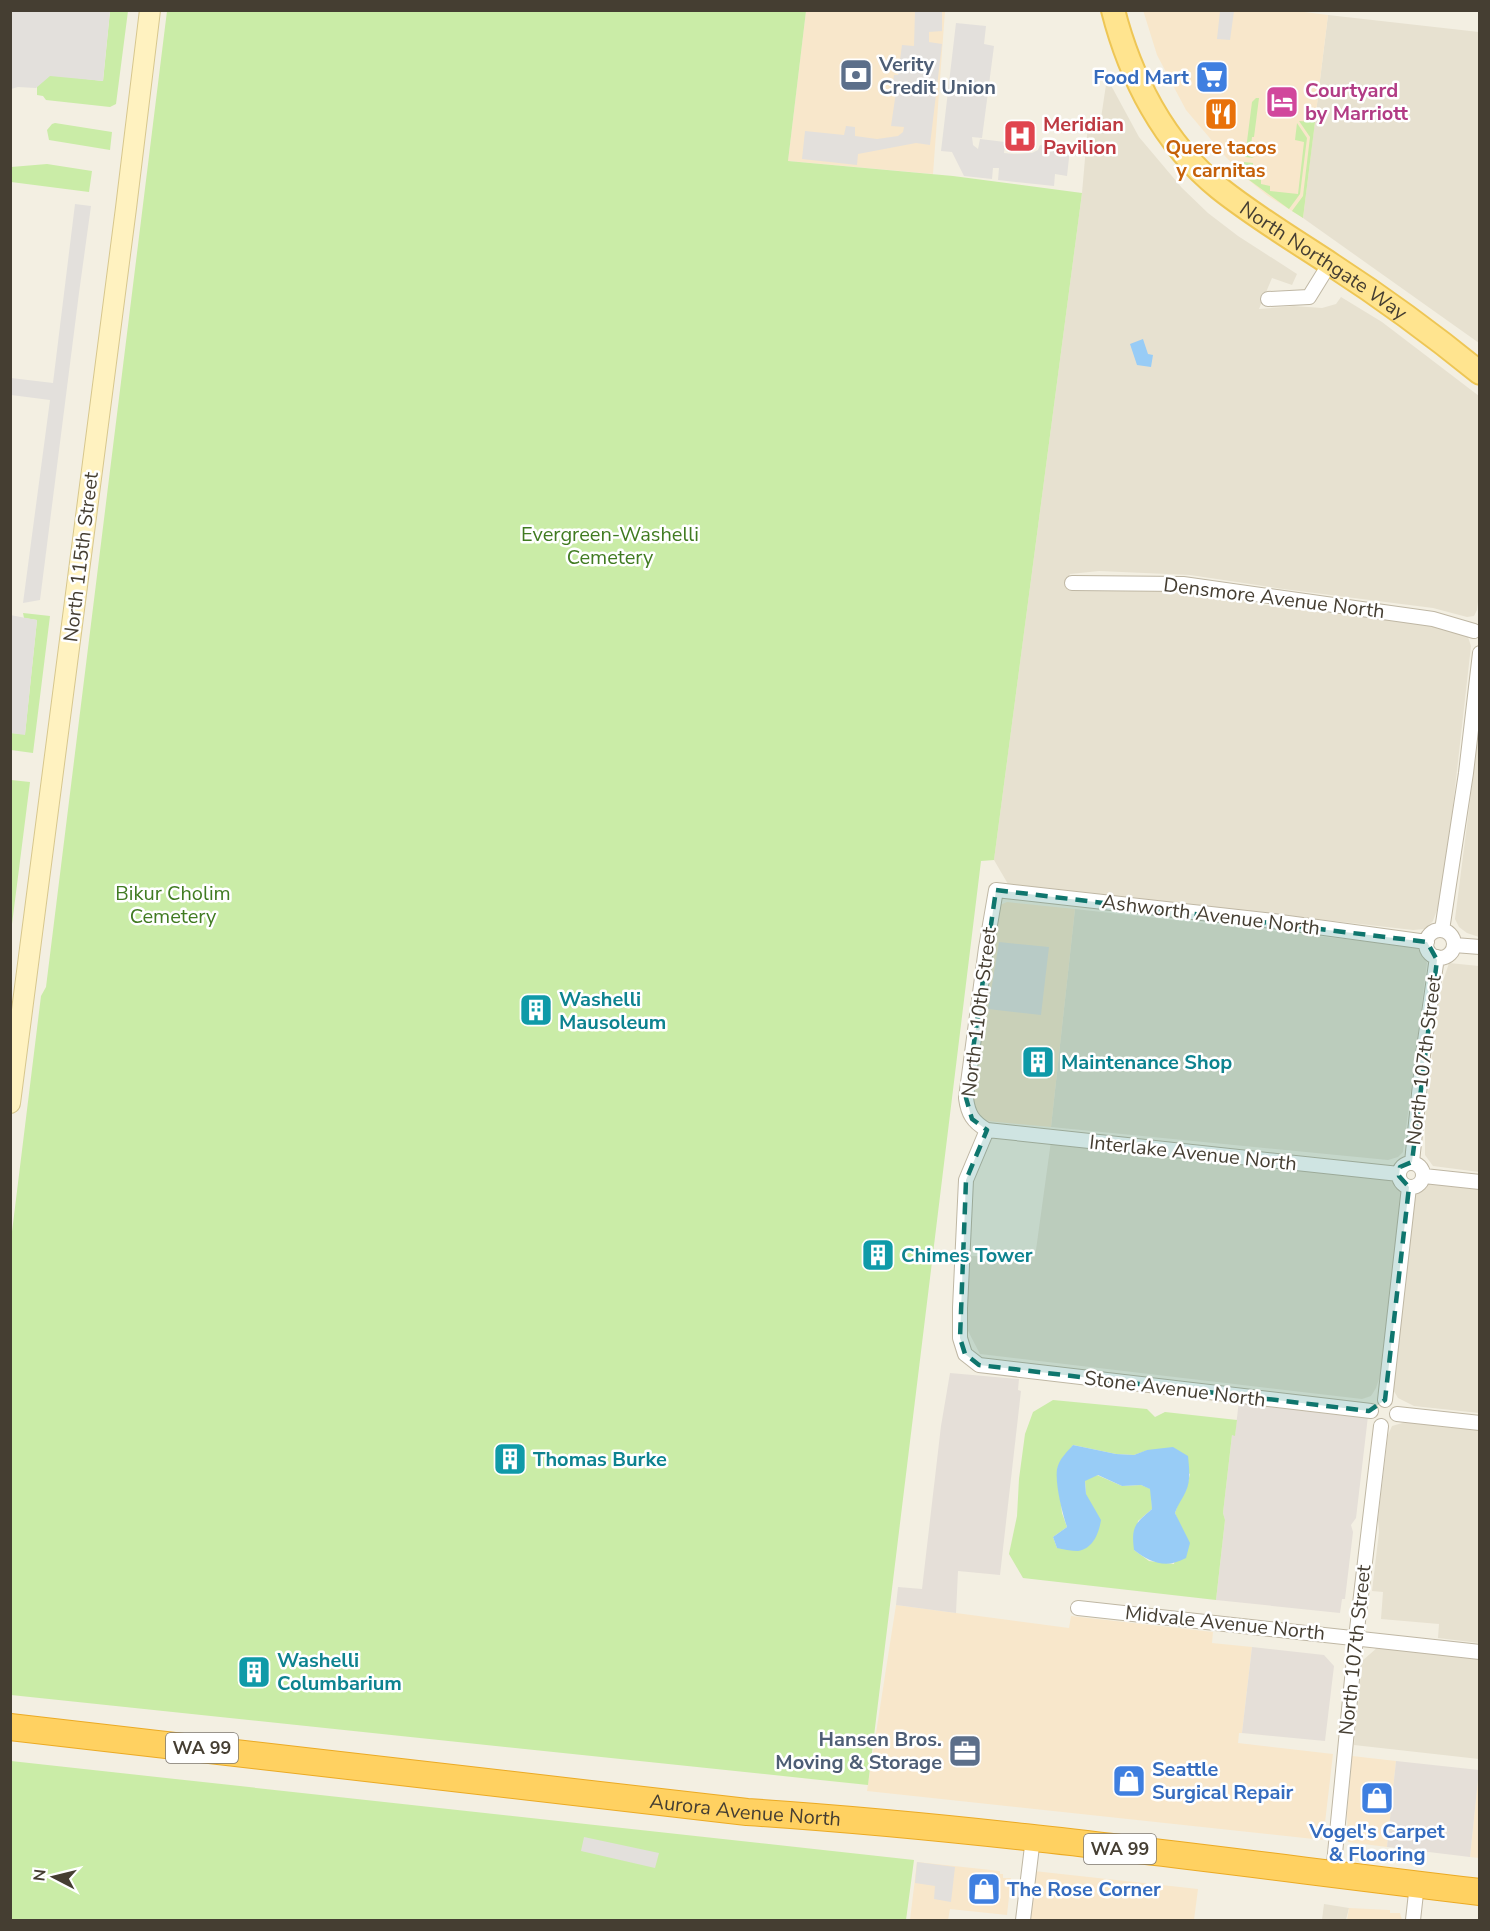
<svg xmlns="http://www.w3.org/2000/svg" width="1490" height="1931" viewBox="0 0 1490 1931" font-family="'Nunito Sans',sans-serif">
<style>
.residential{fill:#e7e1d0}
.commercial{fill:#f8e7cb}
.industrial{fill:#e5dfd8}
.green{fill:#caeca7;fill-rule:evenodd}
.parking{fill:#e3e0dc}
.water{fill:#98ccf6}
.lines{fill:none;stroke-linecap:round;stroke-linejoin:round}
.street-casing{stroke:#bfb7a4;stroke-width:16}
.secondary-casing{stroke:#d7c78d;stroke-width:22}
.primary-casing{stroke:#eec655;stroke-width:26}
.highway-casing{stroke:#ebaa24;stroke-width:28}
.street{stroke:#fff;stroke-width:14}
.secondary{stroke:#fff2c0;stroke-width:20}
.primary{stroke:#ffe48f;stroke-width:22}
.highway{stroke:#ffd161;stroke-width:26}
.marked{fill:#0f766e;fill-opacity:0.2;stroke:#0f766e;stroke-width:4.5;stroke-dasharray:12 8;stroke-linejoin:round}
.labels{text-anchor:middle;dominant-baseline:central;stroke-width:5;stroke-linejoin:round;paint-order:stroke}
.shield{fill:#fff;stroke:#7d7870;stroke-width:1.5}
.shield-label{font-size:18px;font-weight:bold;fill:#453e32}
.service-label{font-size:20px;font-weight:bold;fill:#4e5e75;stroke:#fff;text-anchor:start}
.shop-label{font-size:20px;font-weight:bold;fill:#366cbe;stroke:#fff;text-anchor:start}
.hotel-label{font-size:20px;font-weight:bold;fill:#b23c85;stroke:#fff;text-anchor:start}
.health-label{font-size:20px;font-weight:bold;fill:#be3a42;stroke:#fff;text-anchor:start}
.food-label{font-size:20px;font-weight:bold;fill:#c56008;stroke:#fff}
.street-label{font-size:20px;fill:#453e32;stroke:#fff}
.park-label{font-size:20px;fill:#407b21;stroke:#fff}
.culture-label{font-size:20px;font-weight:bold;fill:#0d838f;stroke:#fff;text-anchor:start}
</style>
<rect width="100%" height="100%" fill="#f3efe2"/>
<!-- residential -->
<path class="residential" d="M1328 15 1479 32V343L1303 218Z
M1107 78 1139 137 1182 188 1208 213 1238 236 1297 274 1292 285 1272 278 1259 309 1294 306 1322 308 1336 304 1341 297 1382 322 1479 396V593L1477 610 1474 616 1467 617 1433 608 1283 589 1190 575 1099 571 1070 574 1066 581 1069 590 1087 591 1166 585 1204 589 1220 597 1284 608 1443 626 1468 637 1471 646 1446 868 1438 907 1433 921 1425 929 1413 930 1008 884 994 860 1082 193 1088 124 1100 125Z
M1479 730V937L1467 933 1459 927 1455 919Z
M1075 909 1417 947 1424 953 1427 963 1403 1152 1398 1157 1388 1160 1051 1127Z
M1449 963 1479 966V1172L1433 1166 1425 1155V1118L1438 1005 1443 981Z
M1051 1141 1393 1178 1402 1190 1380 1376 1376 1388 1371 1396 1362 1399 980 1354 967 1329 966 1256 1035 1257Z
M1426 1183 1479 1186V1413L1414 1406 1398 1398 1392 1388 1414 1195 1419 1187Z
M1409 1421 1479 1428V1643L1438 1638 1439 1624 1381 1619 1383 1592 1372 1591 1379 1532 1378 1519 1388 1435 1392 1426Z
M1378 1647 1479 1658V1759L1354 1745 1362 1661Z
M1324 1904 1349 1908 1346 1920H1322Z"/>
<!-- commercial -->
<path class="commercial" d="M1143 10H1289L1328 15 1303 218 1268 196 1245 177 1225 156 1186 110 1157 55Z
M806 11H945L933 174 788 161Z
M1007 902 1075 909 1051 1127 987 1121 979 1115 974 1109 972 1101 992 941 1000 905Z
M896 1605 1069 1628 1071 1616 1213 1632 1212 1643 1252 1647 1242 1733H1239L1238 1743 1333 1754 1323 1840 867 1791Z
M1352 1756 1396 1761 1387 1847 1348 1842 1347 1814Z
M1479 1770H1480L1479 1858 1470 1857Z
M917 1862 1000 1871V1874H1003V1878H1011L1007 1915 950 1909 948 1920H910Z
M1034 1871 1198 1889 1194 1920H1028Z
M1349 1908 1390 1910V1913H1400L1402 1920H1347Z"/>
<!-- industrial -->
<path class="industrial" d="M950 1373 1019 1379 1018 1390 1021 1391 1000 1575 958 1571 956 1613 896 1605 898 1587 922 1589 941 1426Z
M1239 1400 1368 1416 1356 1518 1351 1525 1353 1532 1345 1599H1342L1340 1613 1216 1600 1225 1520 1223 1513 1232 1435H1235Z
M1252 1647 1324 1655 1334 1666 1325 1741 1242 1733Z
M1396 1761 1479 1770 1470 1857 1387 1847Z"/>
<!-- green -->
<path class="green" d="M110 11H128L116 104 110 107 46 100 43 96 37 95V81L43 74 103 81Z
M167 11H806L788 161 953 176 1082 193 994 860 981 861 868 1785 11 1695 10 1248 41 996 46 987Z
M1256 98H1259L1254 137H1252L1250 156 1254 158 1245 157 1252 102Z
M1299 121 1315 122 1303 218 1292 211 1303 196 1310 137Z
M55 123 112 132 110 150 49 140 47 130 52 124Z
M1297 123 1307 138 1300 194 1289 209 1245 177 1243 173 1244 162 1253 163 1252 178 1261 179V184L1270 186V191L1298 194 1304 142 1295 140Z
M47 164 92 171 89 192 11 182V167Z
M23 613 50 616 33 753 11 750 10 733 25 734 37 620 24 618Z
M11 780 30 782 11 932 10 780Z
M1053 1400 1147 1409 1155 1417 1165 1412 1237 1420 1235 1436 1232 1435 1223 1513 1225 1520 1216 1600 1023 1578 1009 1554 1017 1516 1019 1479 1025 1434 1033 1412ZM1073 1445 1116 1454 1134 1455 1148 1450 1190 1474 1186 1490 1178 1504 1175 1513 1181 1528 1174 1564 1149 1561 1134 1550 1138 1521 1152 1509 1151 1489 1141 1485 1122 1486 1097 1475 1085 1480 1086 1494 1057 1548 1053 1537 1067 1527 1062 1513 1057 1469Z
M11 1761 914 1860 906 1920H11Z"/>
<!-- parking -->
<path class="parking" d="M11 10 110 11 103 81 50 76 36 88 18 87 11 89Z
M915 11H942V31L929 32V42L942 44 930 145 916 143 858 154 857 165 802 159 805 131 844 135 846 126 855 127V136L877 139 898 136 903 132 904 127 891 126 896 92 892 91 894 75H898L902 45 914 46Z
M1220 11H1234L1230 40 1217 39Z
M956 23 986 26 984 44 994 46 982 138 972 137 973 145 978 149 980 139 1005 142 1004 153 1014 154 1032 153 1038 150 1040 145 1070 149 1067 176 1055 174 1054 186 998 180 999 168H993L992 179 964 176 952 152 941 151Z
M75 204 91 206 79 293 40 600 23 603 50 400 11 395V378L53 383Z
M10 615 37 620 25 735 11 733Z
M999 942 1049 947 1041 1015 988 1009Z
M584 1837 659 1853 655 1868 581 1851Z
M917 1862 955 1867 951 1902 934 1899 935 1886 915 1883Z"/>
<!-- water -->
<path class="water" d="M1143 339 1148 354 1153 355 1151 367 1137 365 1130 344Z
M1073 1445 1116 1454 1134 1455 1147 1450 1173 1447 1188 1456C1189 1467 1191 1480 1186 1491 1183 1498 1178 1504 1175 1513L1190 1543 1186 1558C1166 1569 1151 1563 1134 1550 1131 1526 1135 1524 1152 1509L1150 1489 1141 1485 1122 1486 1098 1475 1085 1481 1086 1494 1101 1520C1099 1533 1093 1549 1078 1551 1071 1551 1063 1549 1057 1548L1053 1537 1067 1527C1062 1512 1055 1484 1057 1469 1059 1459 1067 1452 1073 1445Z"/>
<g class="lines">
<!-- street casing -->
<g class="street-casing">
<path id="street" d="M1268 299 1309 297 1330 263
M1072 583 1183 584 1433 619 1474 631
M1442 930 1466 773 1480 653
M1426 944a14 14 0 1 1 28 0a14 14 0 1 1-28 0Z
M1454 945 1480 947
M987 1130 966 1180 960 1308V1338L965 1354 979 1365 1371 1411
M1412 1162 1423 1055 1437 957
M1399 1175a12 12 0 1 1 24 0a12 12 0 1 1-24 0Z
M1399 1174 987 1130C973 1122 968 1114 966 1098L986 948 996 890 1273 921 1427 942
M1424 1176 1480 1182
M1385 1400 1409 1187
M1397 1414 1480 1423
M1078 1608 1480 1652
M1333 1874 1356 1638 1381 1426
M1023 1920 1033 1838
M1413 1920 1417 1884"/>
</g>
<!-- secondary casing -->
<g class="secondary-casing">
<path id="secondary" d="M10 1103 126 208 150 10"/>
</g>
<!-- primary casing -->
<g class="primary-casing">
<g id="primary">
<path id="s1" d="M1113 10C1130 77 1164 144 1219 188 1254 216 1294 240 1332 265 1383 298 1432 334 1480 373"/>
</g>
</g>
<!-- highway casing -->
<g class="highway-casing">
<g id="highway">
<path id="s2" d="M10 1727 747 1812C992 1828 1236 1863 1480 1892"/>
</g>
</g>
<!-- street -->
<use href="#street" class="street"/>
<!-- secondary -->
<use href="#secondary" class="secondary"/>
<!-- primary -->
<use href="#primary" class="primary"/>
<!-- highway -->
<use href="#highway" class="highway"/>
</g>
<!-- marked area -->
<path class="marked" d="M996 890 1427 942 1437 960 1412 1162 1400 1167 1399 1176 1409 1187 1385 1400 1369 1411 979 1365 965 1354 960 1338 966 1180 987 1130 972 1119 966 1098Z"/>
<!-- icons -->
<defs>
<g id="bank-square" transform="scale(1.725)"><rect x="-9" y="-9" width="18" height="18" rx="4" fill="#5c6f8a" stroke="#fff"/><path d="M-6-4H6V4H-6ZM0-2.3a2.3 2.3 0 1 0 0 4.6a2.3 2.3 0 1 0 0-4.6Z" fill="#fff"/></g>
<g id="supermarket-square" transform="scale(1.725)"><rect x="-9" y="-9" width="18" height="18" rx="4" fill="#3f7fe0" stroke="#fff"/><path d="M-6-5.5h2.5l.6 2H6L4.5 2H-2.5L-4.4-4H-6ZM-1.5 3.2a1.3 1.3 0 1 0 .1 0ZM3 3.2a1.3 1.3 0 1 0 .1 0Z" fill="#fff"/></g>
<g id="hotel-square" transform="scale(1.725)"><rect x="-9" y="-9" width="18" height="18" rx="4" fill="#d1479c" stroke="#fff"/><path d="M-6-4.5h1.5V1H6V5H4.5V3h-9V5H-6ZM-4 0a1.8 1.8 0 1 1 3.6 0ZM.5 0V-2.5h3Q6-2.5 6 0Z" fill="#fff"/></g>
<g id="restaurant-square" transform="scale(1.725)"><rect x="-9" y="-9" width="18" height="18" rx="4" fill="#e8710a" stroke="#fff"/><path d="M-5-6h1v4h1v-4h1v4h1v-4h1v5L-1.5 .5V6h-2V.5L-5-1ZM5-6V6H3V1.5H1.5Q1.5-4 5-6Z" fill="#fff"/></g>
<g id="hospital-square" transform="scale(1.725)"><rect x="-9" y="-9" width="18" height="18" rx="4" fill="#e0444e" stroke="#fff"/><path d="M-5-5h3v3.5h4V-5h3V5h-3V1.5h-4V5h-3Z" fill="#fff"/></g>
<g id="building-square" transform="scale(1.725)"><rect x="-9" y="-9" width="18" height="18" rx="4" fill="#0f9aa8" stroke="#fff"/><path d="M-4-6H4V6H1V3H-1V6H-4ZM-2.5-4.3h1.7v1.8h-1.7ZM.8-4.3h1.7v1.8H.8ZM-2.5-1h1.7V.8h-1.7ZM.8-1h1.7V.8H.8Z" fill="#fff"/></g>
<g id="office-square" transform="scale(1.725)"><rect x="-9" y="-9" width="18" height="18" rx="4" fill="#5c6f8a" stroke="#fff"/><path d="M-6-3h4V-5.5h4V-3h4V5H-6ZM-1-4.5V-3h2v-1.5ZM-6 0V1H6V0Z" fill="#fff"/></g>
<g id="shop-square" transform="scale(1.725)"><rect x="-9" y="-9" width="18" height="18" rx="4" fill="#3f7fe0" stroke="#fff"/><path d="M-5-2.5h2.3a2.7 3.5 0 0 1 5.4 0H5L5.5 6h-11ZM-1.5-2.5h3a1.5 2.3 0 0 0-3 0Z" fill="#fff"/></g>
</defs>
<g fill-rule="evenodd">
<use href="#bank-square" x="856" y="75"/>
<use href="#supermarket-square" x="1212" y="77"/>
<use href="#hotel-square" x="1282" y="102"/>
<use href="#restaurant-square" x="1221" y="114"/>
<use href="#hospital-square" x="1020" y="136"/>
<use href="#building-square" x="536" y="1010"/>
<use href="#building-square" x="1038" y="1062"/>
<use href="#building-square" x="878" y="1255"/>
<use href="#building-square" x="510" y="1459"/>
<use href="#building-square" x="254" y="1672"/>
<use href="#office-square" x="965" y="1751"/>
<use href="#shop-square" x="1129" y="1781"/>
<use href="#shop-square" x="1377" y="1798"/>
<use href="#shop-square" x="984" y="1889"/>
</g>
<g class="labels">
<!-- shield labels -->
<g class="shield">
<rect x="166" y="1733" width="72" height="30" rx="4.5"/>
<rect x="1084" y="1834" width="72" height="30" rx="4.5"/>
</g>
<g class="shield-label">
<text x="202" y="1748">WA 99</text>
<text x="1120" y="1849">WA 99</text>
</g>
<!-- service labels -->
<g class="service-label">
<text x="879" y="64">Verity<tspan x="879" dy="23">Credit Union</tspan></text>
<text x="942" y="1739" text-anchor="end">Hansen Bros.<tspan x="942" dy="23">Moving &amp; Storage</tspan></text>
</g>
<!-- shop labels -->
<g class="shop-label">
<text x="1189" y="77" text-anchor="end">Food Mart</text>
<text x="1152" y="1769">Seattle<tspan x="1152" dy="23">Surgical Repair</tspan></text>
<text x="1377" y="1831" text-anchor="middle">Vogel's Carpet<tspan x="1377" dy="23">&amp; Flooring</tspan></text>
<text x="1007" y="1889">The Rose Corner</text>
</g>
<!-- hotel labels -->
<g class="hotel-label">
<text x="1305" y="90">Courtyard<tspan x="1305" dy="23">by Marriott</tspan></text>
</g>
<!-- health labels -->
<g class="health-label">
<text x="1043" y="124">Meridian<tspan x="1043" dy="23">Pavilion</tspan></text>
</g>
<!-- food labels -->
<g class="food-label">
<text x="1221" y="147">Quere tacos<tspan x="1221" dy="23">y carnitas</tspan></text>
</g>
<!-- street labels -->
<g class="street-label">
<text stroke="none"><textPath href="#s1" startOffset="338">North Northgate Way</textPath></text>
<text transform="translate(81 557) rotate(-83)">North 115th Street</text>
<text transform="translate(1274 598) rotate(7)">Densmore Avenue North</text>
<text transform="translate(1211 915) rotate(7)">Ashworth Avenue North</text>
<text transform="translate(979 1012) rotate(-83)">North 110th Street</text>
<text transform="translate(1424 1060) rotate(-83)">North 107th Street</text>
<text transform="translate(1193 1153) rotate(6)">Interlake Avenue North</text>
<text transform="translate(1175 1389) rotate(7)">Stone Avenue North</text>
<text transform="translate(1225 1623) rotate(6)">Midvale Avenue North</text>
<text transform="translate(1355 1650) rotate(-84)">North 107th Street</text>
<text stroke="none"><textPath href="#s2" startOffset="740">Aurora Avenue North</textPath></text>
</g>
<!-- park labels -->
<g class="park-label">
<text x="610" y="534">Evergreen-Washelli<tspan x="610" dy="23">Cemetery</tspan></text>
<text x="173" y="893">Bikur Cholim<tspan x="173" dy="23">Cemetery</tspan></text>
</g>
<!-- culture labels -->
<g class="culture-label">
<text x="559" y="999">Washelli<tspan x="559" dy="23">Mausoleum</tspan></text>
<text x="1061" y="1062">Maintenance Shop</text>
<text x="901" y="1255">Chimes Tower</text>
<text x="533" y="1459">Thomas Burke</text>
<text x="277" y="1660">Washelli<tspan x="277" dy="23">Columbarium</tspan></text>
</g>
</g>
<!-- border -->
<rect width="1490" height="1931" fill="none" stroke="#453e32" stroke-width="24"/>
<!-- north arrow -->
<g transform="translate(54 1877) rotate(277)" stroke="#ffffff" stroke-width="4.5" paint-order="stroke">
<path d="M0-4.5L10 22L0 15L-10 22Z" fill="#453e32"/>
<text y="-9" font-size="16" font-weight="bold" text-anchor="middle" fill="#453e32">N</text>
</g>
</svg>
